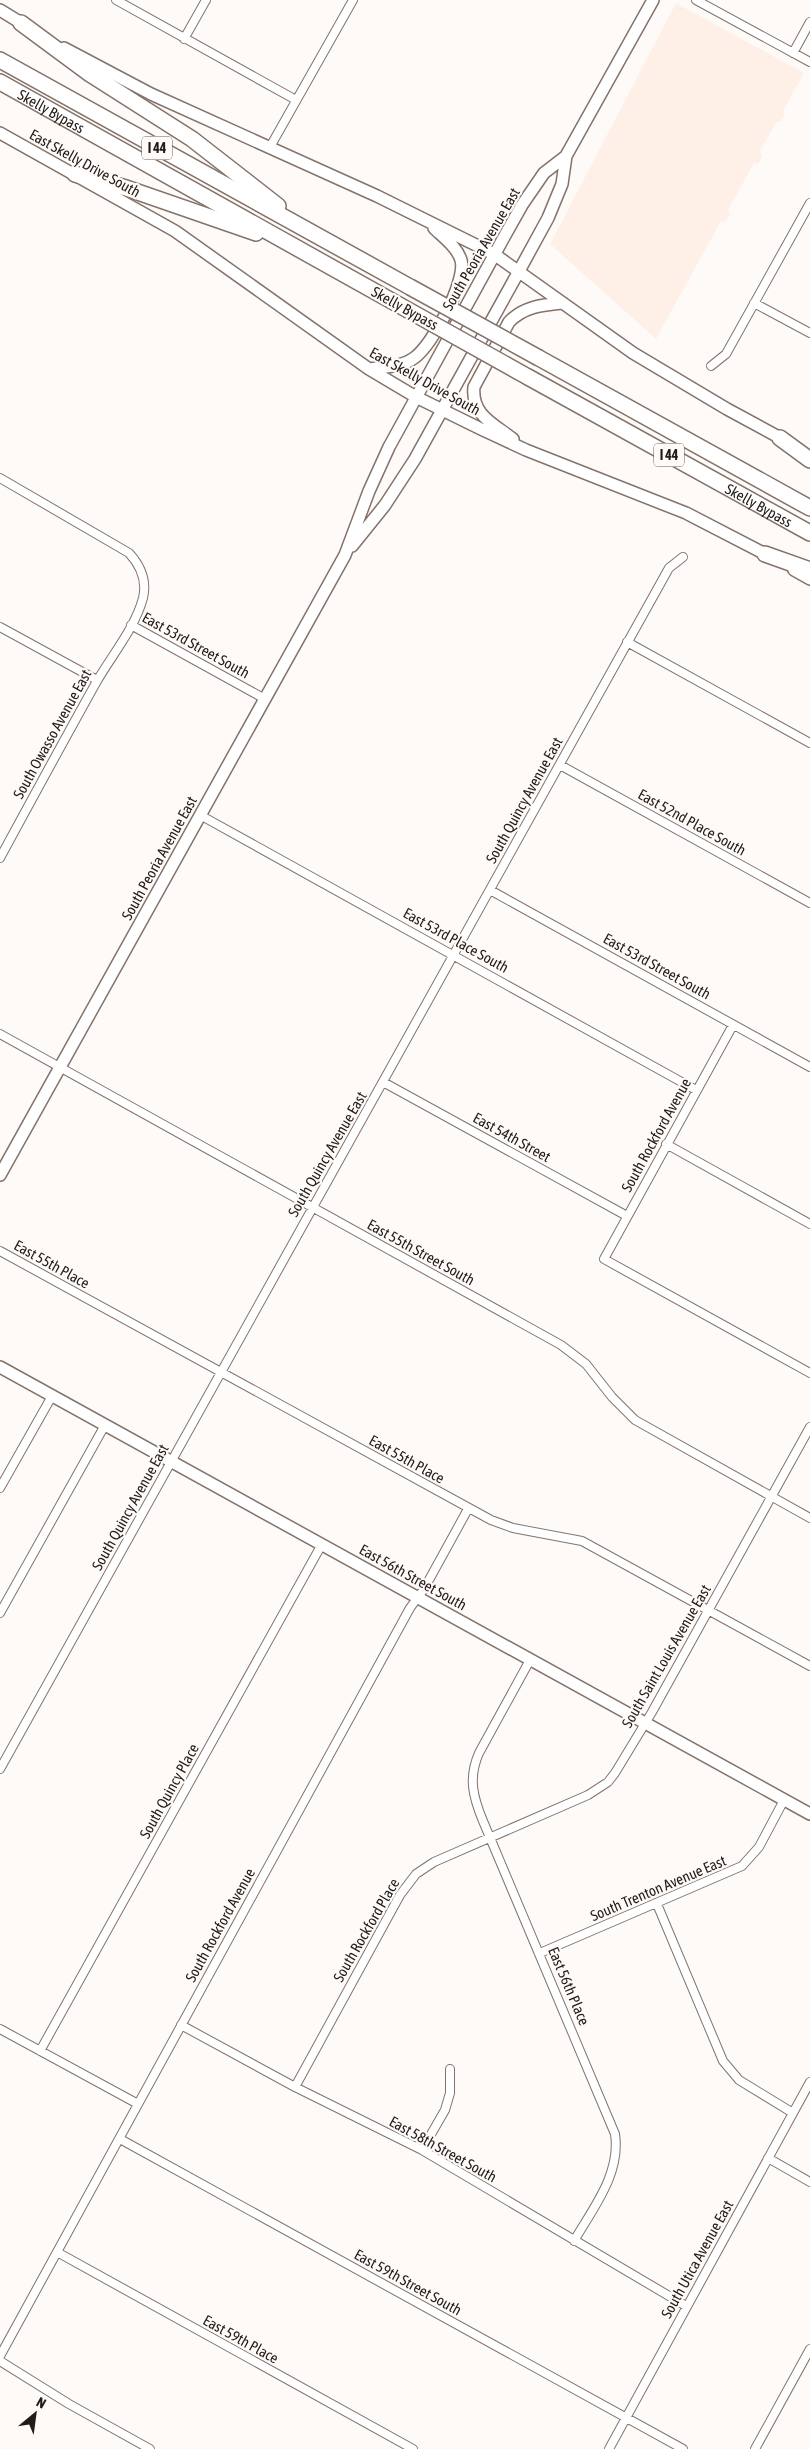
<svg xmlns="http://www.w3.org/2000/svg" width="810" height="2449" viewBox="0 0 810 2449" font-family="'Asap Condensed',sans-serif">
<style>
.built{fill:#fff0e7}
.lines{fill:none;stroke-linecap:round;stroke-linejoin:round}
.street-casing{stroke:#83736a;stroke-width:10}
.secondary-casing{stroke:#83736a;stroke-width:14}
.highway-casing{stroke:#83736a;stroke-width:18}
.street{stroke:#fff;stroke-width:8}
.secondary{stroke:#fff;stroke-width:11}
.highway{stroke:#fff;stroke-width:15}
.highway-bridge-casing{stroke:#83736a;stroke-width:18;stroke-linecap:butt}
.highway-bridge{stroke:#fff;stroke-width:15}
.labels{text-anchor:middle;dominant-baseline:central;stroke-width:4.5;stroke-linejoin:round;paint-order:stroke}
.shield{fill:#fefaf8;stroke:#645f5b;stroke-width:1}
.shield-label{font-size:14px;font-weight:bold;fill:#221c18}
.street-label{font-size:15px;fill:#221c18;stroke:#fefaf8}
</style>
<rect width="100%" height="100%" fill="#fefaf8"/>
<!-- built -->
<path class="built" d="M676 3 804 73 783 111 785 115 781 122 777 121 760 151 762 155 759 163H754L728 210 730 215 726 222 721 221 656 339 550 244Z"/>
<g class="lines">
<!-- street casing -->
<g class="street-casing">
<path id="street" d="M116 0 296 100
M696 0 810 62
M184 39 206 0
M793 53 810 22
M270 147 353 0
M754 303 810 333
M711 366 726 354 810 203
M0 478 129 553C141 566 147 581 143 598 135 628 112 655 97 681 64 740 32 799 0 858
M131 625 265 699
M0 627 97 680
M627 642 810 743
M560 765 810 903
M200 815 696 1090
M490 890 810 1067
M733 1025 604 1259 810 1373
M0 1034 561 1345 586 1364 612 1397 635 1420 810 1518
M383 1082 627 1216
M666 1144 810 1224
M0 1251 491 1520 513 1528 582 1541 810 1666
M0 1488 52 1396
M0 1613 105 1425
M530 1660 479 1753C468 1778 473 1797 483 1821L615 2134C621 2174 593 2208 574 2241
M0 1769 669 568 683 557
M657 1904 723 2061 739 2080 793 2113
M540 1953 742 1866 759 1847 784 1800
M181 2025 295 2087 422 2150 686 2306
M0 2029 138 2104
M40 2051 322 1544
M295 2087 400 1895 416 1874 434 1862 588 1795 608 1782 615 1773 652 1712 810 1427
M120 2139 683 2449
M422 2150 445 2110 450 2093V2069
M768 2158 810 2182
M57 2252 413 2449
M0 2356 410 1608 424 1589 468 1509
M0 2361 69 2404 150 2449
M609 2449 810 2082
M755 2449 810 2349"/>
</g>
<!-- secondary casing -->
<g class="secondary-casing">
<path id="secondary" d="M0 10 26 26
M64 48 151 94 377 196 494 254 633 353 727 409 786 441
M0 133 175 231 369 369 416 397 479 428 526 450 686 513 771 557
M369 369C384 367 402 367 414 358 432 346 467 281 461 260 457 247 443 237 434 228
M513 439C494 424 471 415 474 387L509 322C524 306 543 305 563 303
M352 546 385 505 415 459 519 271 548 218 562 184 566 156 653 0
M794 570 810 579
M0 1175 345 555 369 491 389 447 503 239 522 205 544 173 566 156
M0 1367 810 1814"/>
</g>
<!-- highway casing -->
<g class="highway-casing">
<g id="highway">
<path d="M21 23 90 74 192 139 278 206"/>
<path d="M0 60 410 287"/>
<path id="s1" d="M0 82 399 305"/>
<path d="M75 174 126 188 256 233"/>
<path d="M539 358 810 508"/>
<path id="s2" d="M528 377 810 533"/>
<path d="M780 438 810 460"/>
<path d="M765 554 810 570"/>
</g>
</g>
<!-- street -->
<use href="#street" class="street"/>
<!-- secondary -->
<use href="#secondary" class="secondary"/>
<!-- highway -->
<use href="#highway" class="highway"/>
<!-- highway-bridge casing -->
<g class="highway-bridge-casing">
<path id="highway-bridge" d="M410 287 539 358
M399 305 528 377"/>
</g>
<!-- highway-bridge -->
<use href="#highway-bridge" class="highway-bridge"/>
</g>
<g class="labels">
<!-- shield labels -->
<g class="shield">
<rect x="142" y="136.5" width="30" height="23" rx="4"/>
<rect x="654" y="443.5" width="30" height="23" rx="4"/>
</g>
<g class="shield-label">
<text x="157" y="148">I 44</text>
<text x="669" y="455">I 44</text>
</g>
<!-- street labels -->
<g class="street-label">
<text stroke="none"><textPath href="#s1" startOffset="59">Skelly Bypass</textPath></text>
<text transform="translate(85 163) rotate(29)">East Skelly Drive South</text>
<text transform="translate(481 249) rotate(-60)">South Peoria Avenue East</text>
<text transform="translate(405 308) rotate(29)">Skelly Bypass</text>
<text transform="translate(425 381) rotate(29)">East Skelly Drive South</text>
<text stroke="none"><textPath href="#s2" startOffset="264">Skelly Bypass</textPath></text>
<text transform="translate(196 645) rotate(29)">East 53rd Street South</text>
<text transform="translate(52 734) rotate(-61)">South Owasso Avenue East</text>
<text transform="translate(524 800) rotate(-61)">South Quincy Avenue East</text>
<text transform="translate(692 822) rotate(29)">East 52nd Place South</text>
<text transform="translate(159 858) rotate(-61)">South Peoria Avenue East</text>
<text transform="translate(456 940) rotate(29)">East 53rd Place South</text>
<text transform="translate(657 966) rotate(29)">East 53rd Street South</text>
<text transform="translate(656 1135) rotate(-61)">South Rockford Avenue</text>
<text transform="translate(512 1137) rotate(29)">East 54th Street</text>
<text transform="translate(327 1154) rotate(-60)">South Quincy Avenue East</text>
<text transform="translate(421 1252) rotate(29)">East 55th Street South</text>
<text transform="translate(52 1264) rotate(29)">East 55th Place</text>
<text transform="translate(407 1459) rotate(29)">East 55th Place</text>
<text transform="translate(130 1507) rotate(-61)">South Quincy Avenue East</text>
<text transform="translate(413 1577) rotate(29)">East 56th Street South</text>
<text transform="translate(666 1656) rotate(-60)">South Saint Louis Avenue East</text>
<text transform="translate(169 1791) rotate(-61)">South Quincy Place</text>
<text transform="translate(658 1888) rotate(-23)">South Trenton Avenue East</text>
<text transform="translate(220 1925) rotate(-61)">South Rockford Avenue</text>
<text transform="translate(366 1930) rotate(-60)">South Rockford Place</text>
<text transform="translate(569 1986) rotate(67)">East 56th Place</text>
<text transform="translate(443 2149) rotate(29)">East 58th Street South</text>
<text transform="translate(697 2259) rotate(-61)">South Utica Avenue East</text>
<text transform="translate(408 2282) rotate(29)">East 59th Street South</text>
<text transform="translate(241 2339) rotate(29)">East 59th Place</text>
</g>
</g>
<!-- north arrow -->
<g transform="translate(35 2414) rotate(29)" stroke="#fefaf8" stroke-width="4" paint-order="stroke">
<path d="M0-4L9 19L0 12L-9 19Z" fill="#221c18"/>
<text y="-8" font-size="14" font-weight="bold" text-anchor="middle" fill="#221c18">N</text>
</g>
</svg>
